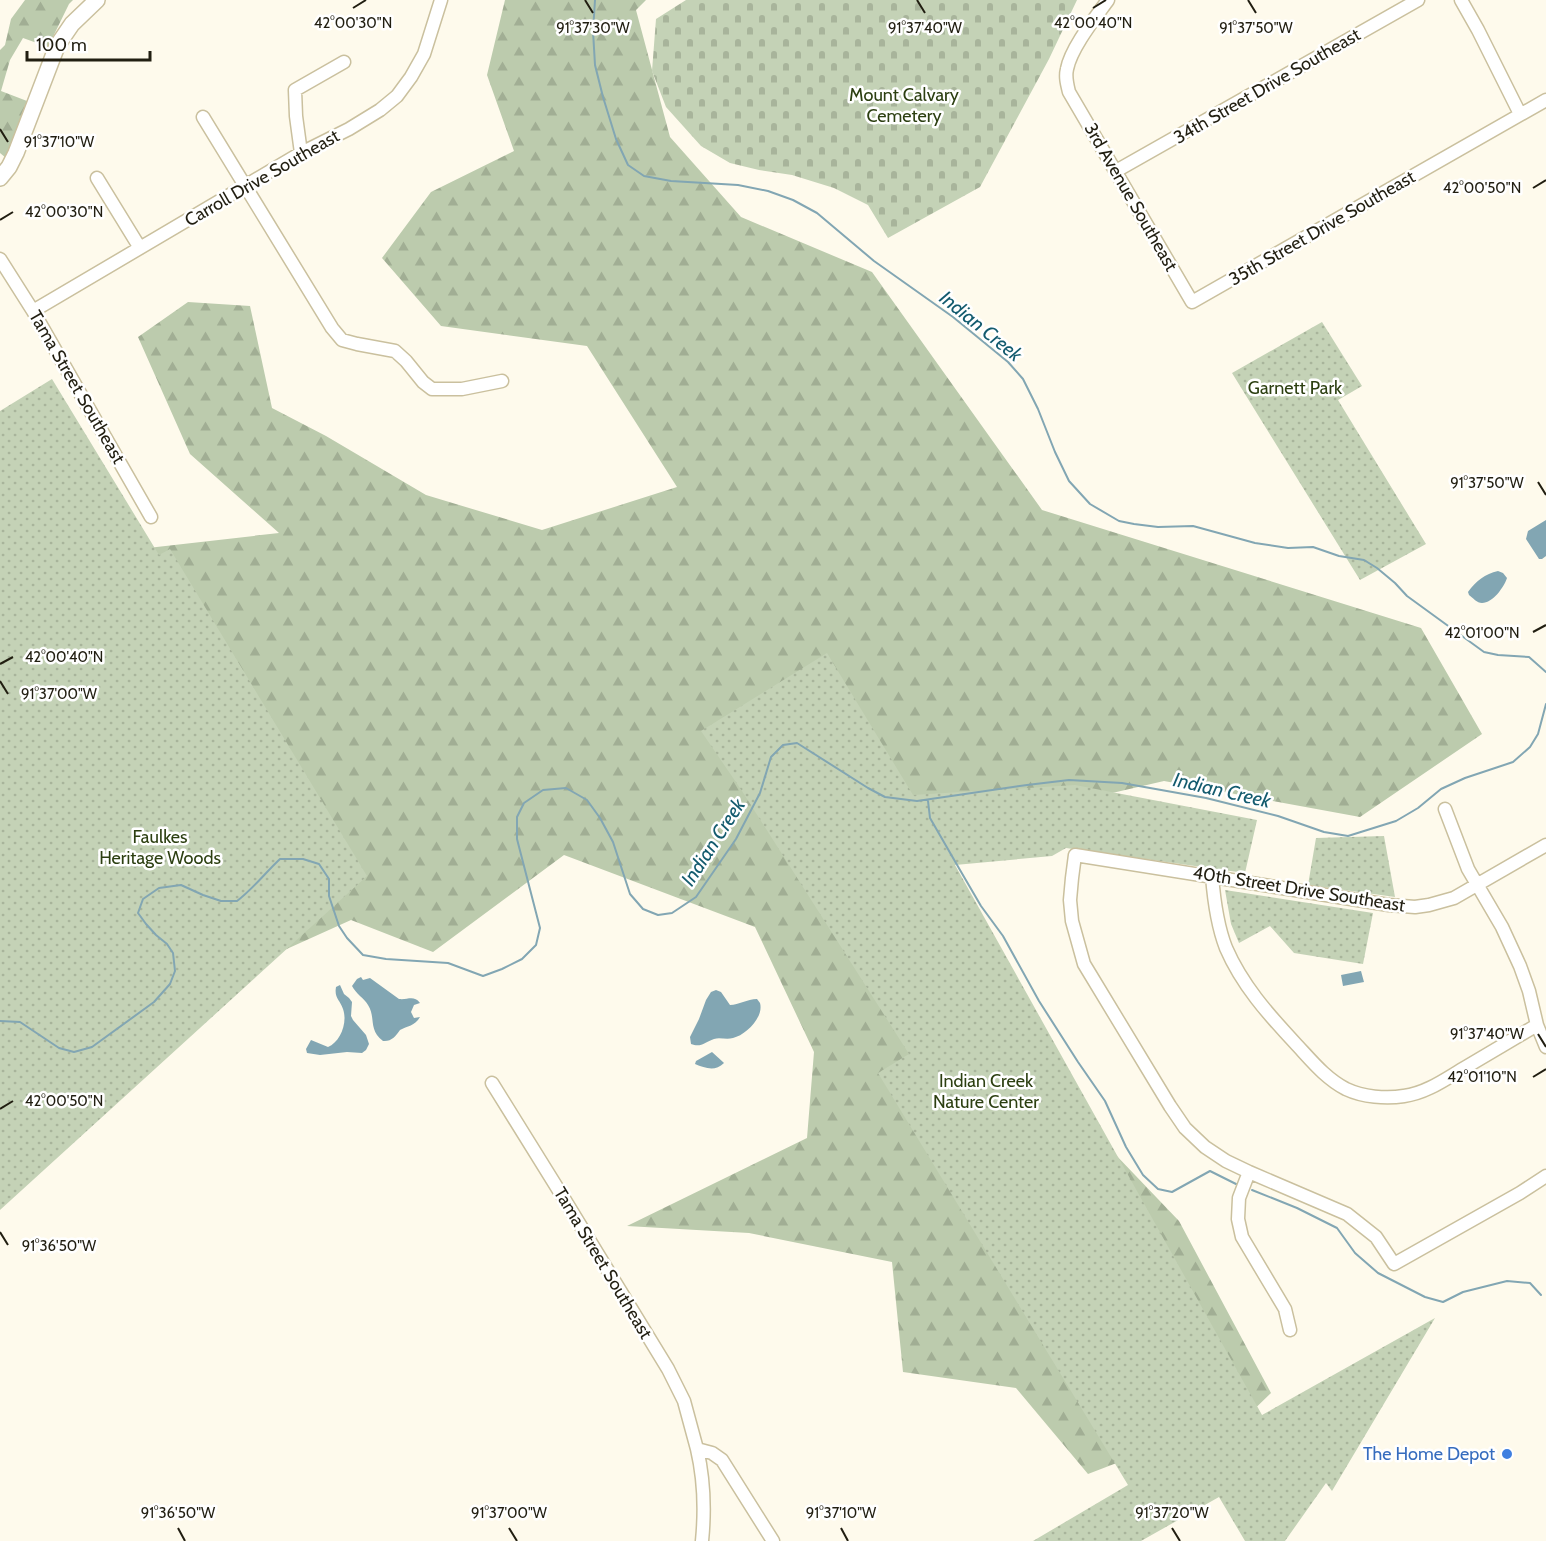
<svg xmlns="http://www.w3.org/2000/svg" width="1546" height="1541" viewBox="0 0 1546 1541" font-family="Cabin,sans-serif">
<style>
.forest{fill:url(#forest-firs)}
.cemetery{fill:url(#cemetery-stones)}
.park{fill:url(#park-dots)}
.water{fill:#82a6b3}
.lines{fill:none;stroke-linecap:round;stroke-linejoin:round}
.stream{stroke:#82a6b3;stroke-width:2}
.minor-casing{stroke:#cac09e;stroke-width:15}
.major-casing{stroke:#cac09e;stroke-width:18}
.minor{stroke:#fff;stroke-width:12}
.major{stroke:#fff;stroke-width:15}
.ticks{fill:none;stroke:#211e11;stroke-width:2}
.shop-dot{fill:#3f7fe0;stroke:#fff;stroke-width:2}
.labels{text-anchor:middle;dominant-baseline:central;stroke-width:5;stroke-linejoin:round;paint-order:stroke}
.street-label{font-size:18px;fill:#211e11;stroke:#fff}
.park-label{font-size:18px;fill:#2c3f11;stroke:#fff}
.shop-label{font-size:18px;fill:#366cbe;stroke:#fff;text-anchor:end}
.water-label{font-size:20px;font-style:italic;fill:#135b6e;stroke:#fff}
.ticks-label{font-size:15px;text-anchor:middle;fill:#211e11;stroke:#fff;stroke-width:5;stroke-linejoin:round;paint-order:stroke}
</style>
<defs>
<pattern id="forest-firs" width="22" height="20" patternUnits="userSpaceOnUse" patternTransform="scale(1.5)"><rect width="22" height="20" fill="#bccbad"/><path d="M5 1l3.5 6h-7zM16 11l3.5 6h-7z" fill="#a1ae94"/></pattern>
<pattern id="cemetery-stones" width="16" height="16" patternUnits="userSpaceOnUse" patternTransform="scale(1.5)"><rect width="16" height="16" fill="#c4d2b6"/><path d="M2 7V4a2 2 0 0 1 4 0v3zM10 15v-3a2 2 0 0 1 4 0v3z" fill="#a8b49b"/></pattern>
<pattern id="park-dots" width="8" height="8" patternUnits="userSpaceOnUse" patternTransform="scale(1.5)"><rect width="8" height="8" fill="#c4d2b6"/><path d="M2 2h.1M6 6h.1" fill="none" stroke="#a8b49b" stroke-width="1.8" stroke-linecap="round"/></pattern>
</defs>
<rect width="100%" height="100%" fill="#fefaec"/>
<!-- forest -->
<path class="forest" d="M25 0H73L69 4 48 47 23 38 10 60 1 91 27 101 6 158 0 153V50L5 45 11 19Z
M505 0H646L636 10 670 137 741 217 872 272 1042 510 1421 628 1482 734 1360 817 1164 781 978 824 887 810 1091 1129 1179 1221 1271 1393 1239 1424 1166 1444 1088 1474 1016 1388 903 1372 892 1262 749 1233 627 1226 807 1138 814 1052 755 927 564 855 433 952 351 920 216 981 139 549 279 533 190 454 138 337 188 302 250 306 272 408 326 436 426 495 542 530 677 487 587 346 441 326 382 258 431 192 514 151 487 75Z"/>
<!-- cemetery -->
<path class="cemetery" d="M686 0H1077L1049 59 980 187 888 238 868 205 834 188 792 175 759 170 730 163 701 146 666 107 652 71 656 19Z"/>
<!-- park -->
<path class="park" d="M1322 322 1362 386 1338 400 1426 544 1360 580 1232 373Z
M52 379 159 555 170 549 367 876 0 1210V411Z
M827 653 913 795 1075 785 1257 820 1245 873 1066 848 1052 856 955 865 1262 1415 1435 1318 1332 1491 1326 1483 1285 1541H1245L1219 1497 1141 1541H1033L1128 1485 878 1073 909 1054 742 791 701 731Z
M1384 836 1395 897 1308 885 1316 838Z
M1225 890 1373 913 1363 964 1294 953 1270 926 1239 943 1231 924Z"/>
<!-- water -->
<path class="water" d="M1546 520V556L1542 559H1539L1526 539 1528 531Z
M1498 571 1503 573 1507 578C1504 587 1493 603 1482 603 1477 603 1473 598 1469 595L1468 592C1476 581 1485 574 1498 571Z
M1361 971 1364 982 1343 986 1341 975Z
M361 977 363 980 370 978 399 999C408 1000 414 995 420 1003L414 1005 411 1012 414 1018 420 1017C415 1026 407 1026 400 1030 396 1036 391 1042 383 1041 368 1030 376 1017 368 1005 364 998 356 994 352 986L357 979Z
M340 985 344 994 349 998 352 1002 351 1016 353 1020 366 1035 369 1044 366 1050 362 1053 347 1052 320 1055 307 1053 306 1049 311 1040 328 1047C340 1042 348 1023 343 1009 340 1000 334 998 336 987Z
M716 990 721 992 730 1005C739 1005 747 999 757 999L760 1003C764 1017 746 1035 733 1038 726 1040 720 1037 714 1039 705 1042 701 1048 691 1044L690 1037 699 1019 706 1000 711 992Z
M712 1052 723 1062 724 1063C715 1072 705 1068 695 1064L696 1061Z"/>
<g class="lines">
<!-- stream -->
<path class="stream" d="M595 0 593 31 595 65 603 97 616 139 628 165 644 176 671 181 738 185 768 191 793 200 817 213 874 261 953 317 1008 362 1023 379 1038 409 1055 452 1069 481 1090 504 1119 521 1134 524 1158 527 1193 526 1255 543 1288 548 1313 547 1339 556 1364 560 1377 568 1395 583 1407 596 1484 652 1498 655 1529 657 1546 672
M928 801 930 818 960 870 981 906 1003 936 1039 1001 1078 1062 1105 1101 1126 1147 1143 1175 1158 1189 1172 1192 1210 1171 1236 1184
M0 1021 20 1022 59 1048 74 1052 92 1047 154 1002 170 984 175 971 173 953 167 944 156 935 146 924 138 913 143 899 159 888 181 885 203 895 221 901H237C253 889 265 873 280 859H303L319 864 329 879V896L339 926 347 938 363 955 386 959 448 963 483 976 502 969 522 959 536 945 540 928 517 839V817L524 803 543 790 566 788 587 800 600 818 613 842 630 894 643 909 658 915 672 913 696 897 736 839 760 793 771 757 783 745 797 743 868 788 885 797 917 801 1027 785 1069 780 1122 783 1206 798 1278 816 1324 832 1348 836 1396 821 1418 808 1441 789 1465 778 1513 762 1530 747 1538 734 1546 704
M1252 1190 1297 1208 1337 1228 1355 1253 1378 1273 1425 1297 1443 1302 1463 1292 1507 1281 1530 1283 1541 1295"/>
<!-- minor casing -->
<g class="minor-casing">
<path id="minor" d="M1108 0C1095 18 1071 48 1067 69 1065 77 1067 84 1069 92L1192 302 1546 100
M1461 0 1478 30 1520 114
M203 117 332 328 342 340 357 344 395 351 406 361 423 382 432 389H462L502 381
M301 153 296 116 295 90 344 62
M1116 171 1418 0
M97 178 140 248
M0 259 33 311 151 517
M33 311 301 153 349 129 380 110 397 96 411 77 424 54 441 0
M1445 809 1468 869 1502 927 1520 966 1529 991 1537 1025 1546 1047
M1546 845 1454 898 1429 905 1415 907 1389 905 1075 855 1072 878 1070 900 1072 921 1084 964 1170 1106 1185 1128 1205 1147 1226 1161 1249 1172 1347 1214 1376 1237 1394 1264 1520 1193 1546 1176
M1212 876C1214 901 1217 925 1226 948 1242 985 1268 1014 1295 1043 1311 1060 1325 1078 1346 1089 1363 1097 1386 1099 1404 1096 1427 1093 1447 1078 1466 1067 1490 1053 1513 1039 1537 1025
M492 1083 566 1202 668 1369 684 1401 697 1449 712 1453 722 1460 773 1541
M1249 1172 1239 1198 1238 1219 1242 1237 1285 1309 1290 1330
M697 1449C704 1479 705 1511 702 1541"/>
</g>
<!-- major casing -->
<g class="major-casing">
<path id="major" d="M0 178 9 167 16 153 57 46 72 24 97 0"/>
</g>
<!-- minor -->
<use href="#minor" class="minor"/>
<!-- major -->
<use href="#major" class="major"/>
</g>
<!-- ticks -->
<path class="ticks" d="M585 0 593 13M917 0 925 13M1248 0 1256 13M353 8 366 0M1093 8 1106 0M0 129 8 142M1533 188 1546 180M0 220 13 212M1538 482 1546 495M1533 632 1546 625M0 664 13 657M0 681 8 694M1538 1034 1546 1047M1533 1077 1546 1069M0 1109 13 1101M0 1232 8 1245M178 1528 185 1541M509 1528 517 1541M841 1528 848 1541M1172 1528 1180 1541"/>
<!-- markers -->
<circle class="shop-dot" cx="1507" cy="1454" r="6"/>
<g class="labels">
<!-- street labels -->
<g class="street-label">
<text transform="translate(1267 86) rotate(-30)">34th Street Drive Southeast</text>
<text transform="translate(262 178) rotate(-30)">Carroll Drive Southeast</text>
<text transform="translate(1131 197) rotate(60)">3rd Avenue Southeast</text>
<text transform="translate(1322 228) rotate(-30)">35th Street Drive Southeast</text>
<text transform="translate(77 387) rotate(60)">Tama Street Southeast</text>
<text transform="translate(1299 889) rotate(9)">40th Street Drive Southeast</text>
<text transform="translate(603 1263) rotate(59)">Tama Street Southeast</text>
</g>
<!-- park labels -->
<g class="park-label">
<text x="904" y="95">Mount Calvary<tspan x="904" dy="21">Cemetery</tspan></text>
<text x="1295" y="388">Garnett Park</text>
<text x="160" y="837">Faulkes<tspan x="160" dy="21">Heritage Woods</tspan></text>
<text x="986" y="1081">Indian Creek<tspan x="986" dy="21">Nature Center</tspan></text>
</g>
<!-- shop labels -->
<g class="shop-label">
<text x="1495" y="1454">The Home Depot</text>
</g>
<!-- water labels -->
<g class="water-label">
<text transform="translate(981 326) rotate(39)">Indian Creek</text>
<text transform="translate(1222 790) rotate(13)">Indian Creek</text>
<text transform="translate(713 842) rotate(-57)">Indian Creek</text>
</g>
</g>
<g class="ticks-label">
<text x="353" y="28">42°00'30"N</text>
<text x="1093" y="28">42°00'40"N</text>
<text x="925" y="33">91°37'40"W</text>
<text x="1256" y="33">91°37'50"W</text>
<text x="593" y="33">91°37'30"W</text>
<text x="59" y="147">91°37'10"W</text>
<text x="1482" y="193">42°00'50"N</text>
<text x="64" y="217">42°00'30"N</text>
<text x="1487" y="488">91°37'50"W</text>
<text x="1482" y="638">42°01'00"N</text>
<text x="64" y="662">42°00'40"N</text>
<text x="59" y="699">91°37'00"W</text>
<text x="1487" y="1039">91°37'40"W</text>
<text x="1482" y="1082">42°01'10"N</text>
<text x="64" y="1106">42°00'50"N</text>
<text x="59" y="1251">91°36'50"W</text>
<text x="178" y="1518">91°36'50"W</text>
<text x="509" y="1518">91°37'00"W</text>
<text x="841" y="1518">91°37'10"W</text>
<text x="1172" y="1518">91°37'20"W</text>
</g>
<!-- scale -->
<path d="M27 51v9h123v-9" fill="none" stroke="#211e11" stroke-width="3"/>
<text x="36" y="51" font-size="18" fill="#211e11" stroke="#ffffff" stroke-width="4.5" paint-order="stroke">100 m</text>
</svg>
